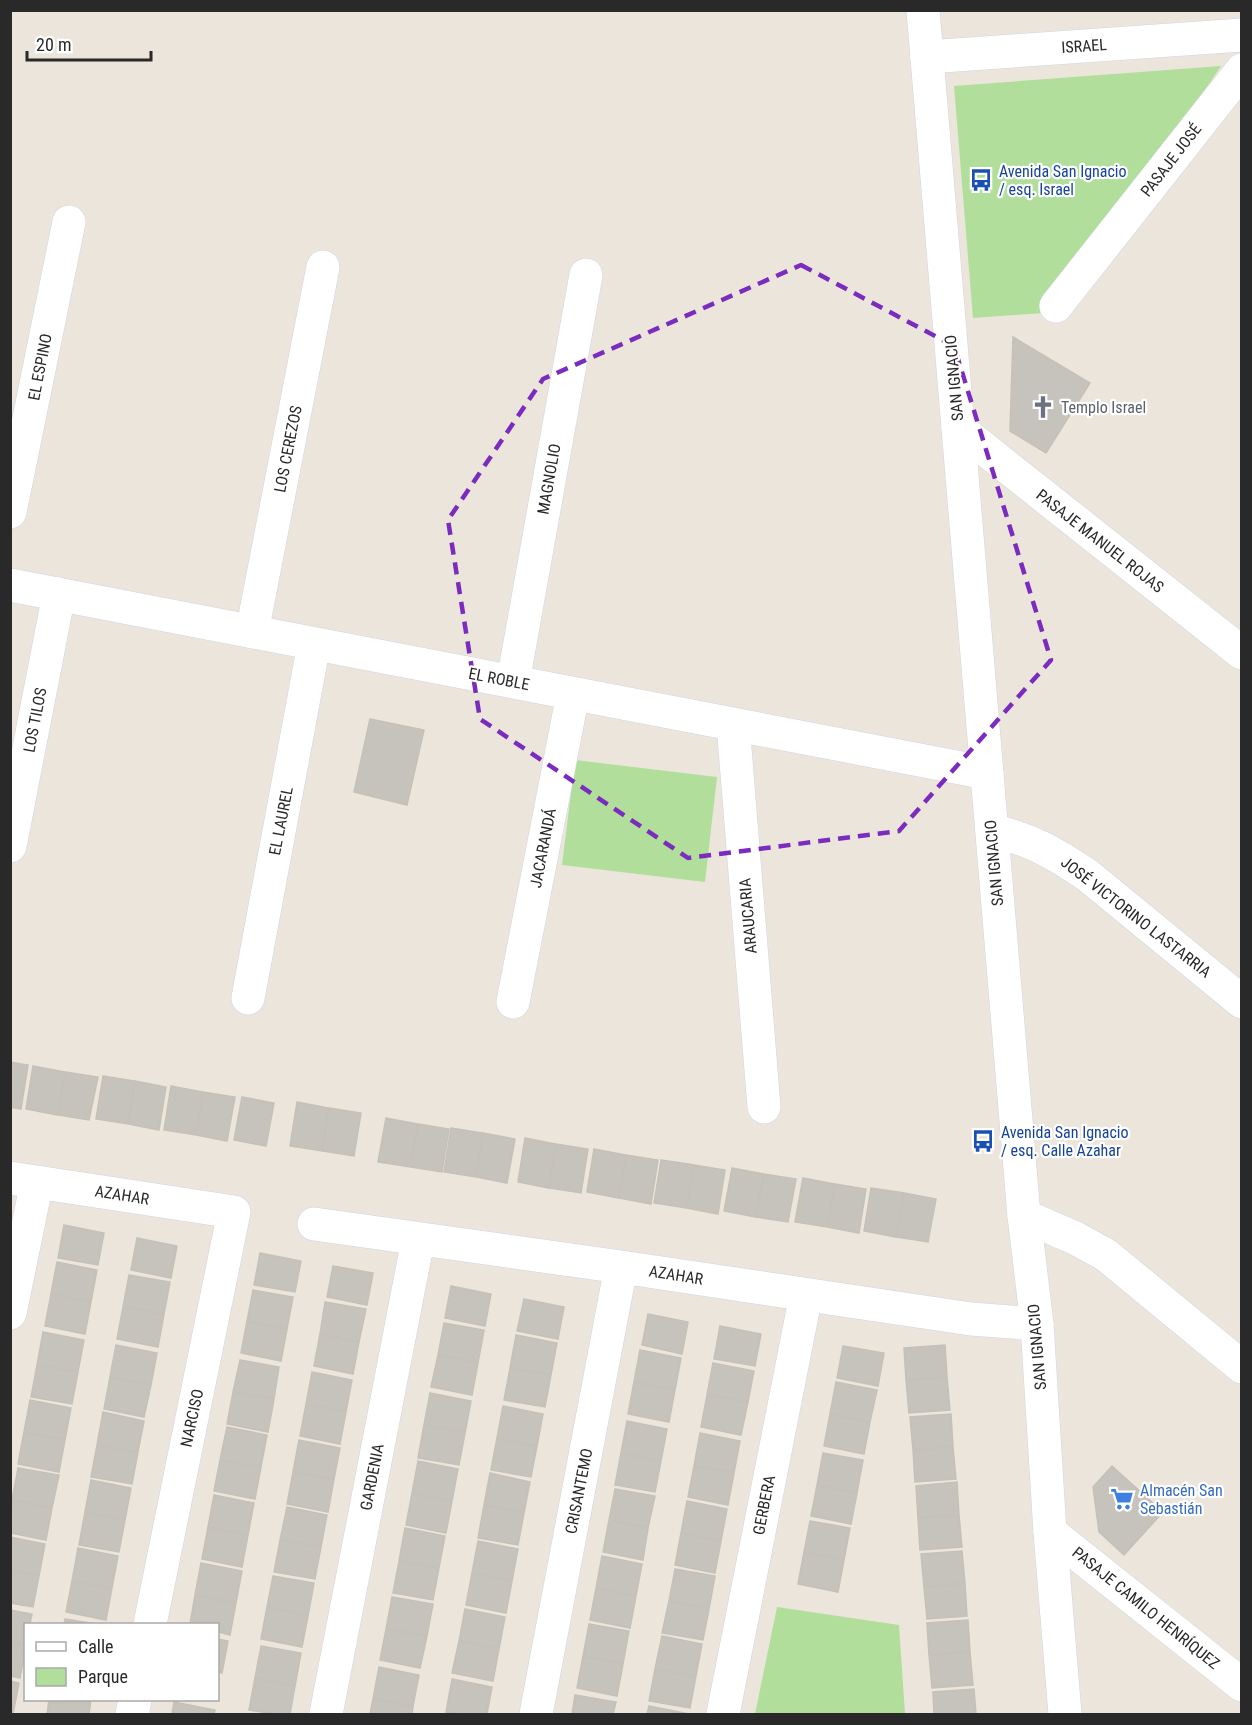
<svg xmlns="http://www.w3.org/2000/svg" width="1252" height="1725" viewBox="0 0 1252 1725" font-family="'Roboto Condensed',sans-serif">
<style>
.green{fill:#b1df9b}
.building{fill:#c6c2bc;stroke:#c6c1b6;stroke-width:1.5}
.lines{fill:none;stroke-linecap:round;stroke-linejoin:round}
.minor-casing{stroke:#d1d4e2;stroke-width:34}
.secondary-casing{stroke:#d1d4e2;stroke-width:34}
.minor{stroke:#fff;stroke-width:33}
.secondary{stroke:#fff;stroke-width:33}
.marked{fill:none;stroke:#7b2cbf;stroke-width:4.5;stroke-dasharray:12 8;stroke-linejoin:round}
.labels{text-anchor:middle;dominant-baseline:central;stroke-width:4.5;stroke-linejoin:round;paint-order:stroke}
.street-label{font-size:16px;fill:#292929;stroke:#fff}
.transit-label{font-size:16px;fill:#164399;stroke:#fff;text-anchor:start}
.worship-label{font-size:16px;fill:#5b616d;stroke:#fff;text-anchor:start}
.shop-label{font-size:16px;fill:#366cbe;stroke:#fff;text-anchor:start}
</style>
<rect width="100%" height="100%" fill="#ebe5dc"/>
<!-- green -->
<path class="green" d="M1221 66 1057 312 973 318 954 86Z
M575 760 717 777 705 882 562 865Z
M777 1607 899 1625 905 1714H755Z"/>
<!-- building -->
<path class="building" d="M1013 337 1090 383 1046 453 1010 431Z
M370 719 424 730 407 805 354 792Z
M10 1062 28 1065 21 1109 10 1107Z
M33 1066 65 1072 58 1115 26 1109Z
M65 1072 98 1077 89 1120 58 1115Z
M103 1076 135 1081 128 1124 96 1119Z
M135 1081 166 1087 159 1130 128 1124Z
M171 1086 203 1092 196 1135 164 1130Z
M203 1092 235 1097 227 1141 196 1135Z
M242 1097 274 1103 266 1146 234 1140Z
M297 1102 329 1108 322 1151 290 1146Z
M329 1108 361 1113 354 1156 322 1151Z
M386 1118 418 1124 410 1167 378 1162Z
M418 1124 449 1129 442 1172 410 1167Z
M451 1128 483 1133 476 1177 444 1172Z
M483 1133 515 1139 507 1183 476 1177Z
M525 1138 556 1144 549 1188 518 1182Z
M556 1144 588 1149 581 1193 549 1188Z
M594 1149 626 1155 619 1198 587 1192Z
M626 1155 658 1160 651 1204 619 1198Z
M661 1160 694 1165 686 1208 654 1203Z
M694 1165 725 1170 718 1214 686 1208Z
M732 1168 764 1174 756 1217 724 1211Z
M764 1174 796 1179 788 1222 756 1217Z
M803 1178 835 1184 827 1227 795 1222Z
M835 1184 866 1189 859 1233 827 1227Z
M871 1188 904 1193 896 1237 864 1231Z
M904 1193 936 1199 928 1242 896 1237Z
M64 1225 104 1233 98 1265 58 1258Z
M137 1238 177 1246 171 1278 131 1270Z
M260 1253 301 1261 295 1292 254 1285Z
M57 1262 97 1270 91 1302 51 1294Z
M333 1266 373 1273 367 1305 327 1297Z
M129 1275 170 1282 164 1314 123 1307Z
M451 1286 491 1294 485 1326 445 1318Z
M253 1290 293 1297 287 1329 247 1321Z
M51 1294 91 1302 85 1334 45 1326Z
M524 1299 564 1307 558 1339 517 1331Z
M325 1302 366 1309 359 1342 320 1334Z
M123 1307 164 1314 158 1347 117 1339Z
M648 1314 688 1322 682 1354 642 1345Z
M247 1321 287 1329 281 1361 241 1353Z
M444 1323 484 1330 478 1363 438 1355Z
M720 1326 761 1334 755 1366 714 1359Z
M43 1332 84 1340 78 1372 37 1365Z
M320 1334 359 1342 353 1374 314 1366Z
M516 1335 557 1343 551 1375 510 1368Z
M116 1345 157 1353 151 1385 110 1377Z
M945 1345 947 1377 906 1380 904 1348Z
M843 1346 884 1353 878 1386 837 1378Z
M640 1350 681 1358 675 1390 634 1382Z
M438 1355 478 1363 472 1395 431 1387Z
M240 1360 279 1367 274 1399 233 1392Z
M713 1363 754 1371 748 1402 707 1395Z
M37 1365 78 1372 72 1404 31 1397Z
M510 1368 551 1375 545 1407 504 1400Z
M312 1372 352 1380 346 1412 306 1404Z
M110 1377 151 1385 144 1417 104 1409Z
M947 1377 950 1410 909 1413 906 1380Z
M634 1382 675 1390 669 1422 628 1414Z
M836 1382 877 1390 870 1422 830 1414Z
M233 1392 274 1399 268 1432 227 1424Z
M430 1393 471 1401 465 1433 424 1425Z
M707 1395 748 1402 741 1435 701 1427Z
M30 1400 71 1408 65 1440 24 1432Z
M306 1404 346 1412 340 1444 300 1436Z
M503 1406 543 1414 537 1446 497 1438Z
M103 1412 144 1421 138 1452 97 1445Z
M830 1414 870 1422 864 1454 824 1446Z
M951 1414 953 1447 913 1450 910 1417Z
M627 1421 667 1429 661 1461 621 1453Z
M424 1425 465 1433 459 1465 418 1458Z
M227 1427 267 1435 261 1467 220 1460Z
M24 1432 65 1440 59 1472 18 1464Z
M700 1433 740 1441 734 1473 694 1466Z
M497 1438 537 1446 531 1477 491 1470Z
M299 1440 340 1448 334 1479 293 1472Z
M97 1445 138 1452 132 1484 91 1477Z
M953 1447 956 1479 915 1482 913 1450Z
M621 1453 661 1461 655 1492 615 1485Z
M823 1453 863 1460 857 1493 817 1485Z
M220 1460 261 1467 255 1499 214 1491Z
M418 1461 458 1469 452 1501 412 1493Z
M694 1466 734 1473 728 1505 688 1497Z
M1112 1466 1163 1512 1124 1555 1099 1532 1093 1487Z
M18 1468 59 1475 52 1508 12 1500Z
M293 1472 334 1479 328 1512 287 1504Z
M490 1473 530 1482 524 1513 484 1505Z
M91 1480 131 1488 125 1520 85 1512Z
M957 1482 959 1515 918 1518 916 1486Z
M817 1485 857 1493 851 1524 811 1516Z
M615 1489 655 1496 648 1528 609 1520Z
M412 1493 452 1501 446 1533 406 1525Z
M214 1495 254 1503 248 1535 208 1527Z
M12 1500 52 1508 46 1540 10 1533Z
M687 1501 727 1509 721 1541 681 1533Z
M484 1505 524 1513 518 1545 478 1538Z
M287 1507 327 1515 321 1547 280 1540Z
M85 1512 125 1520 119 1552 79 1545Z
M959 1515 962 1547 920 1550 918 1518Z
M609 1520 648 1528 643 1560 603 1552Z
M810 1521 850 1528 844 1560 804 1552Z
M208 1527 248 1535 242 1567 202 1559Z
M405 1528 445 1536 439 1568 399 1561Z
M681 1533 721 1541 715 1573 675 1565Z
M10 1537 45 1544 39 1576 10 1570Z
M280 1540 321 1547 315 1579 274 1572Z
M478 1541 518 1549 512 1581 472 1573Z
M78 1548 118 1556 112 1588 72 1581Z
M962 1551 965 1583 924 1587 921 1554Z
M804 1552 844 1560 838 1592 798 1584Z
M602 1556 642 1564 636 1596 596 1588Z
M399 1561 439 1568 433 1600 393 1593Z
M201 1563 242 1571 236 1603 195 1595Z
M675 1569 715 1576 709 1609 669 1601Z
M10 1570 39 1576 33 1607 10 1603Z
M472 1573 512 1581 506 1613 466 1605Z
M273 1576 314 1583 308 1616 267 1607Z
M72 1581 112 1588 106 1620 66 1612Z
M965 1583 967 1616 927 1619 924 1587Z
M596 1588 636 1596 630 1628 590 1620Z
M195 1595 236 1603 230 1635 218 1632V1624H190Z
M392 1597 433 1604 427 1636 386 1629Z
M669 1601 709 1609 703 1640 662 1633Z
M267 1607 308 1616 302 1647 261 1639Z
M465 1609 505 1617 499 1649 459 1641Z
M10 1610 32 1614 30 1624H26V1646L10 1643Z
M65 1619 96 1624H64Z
M968 1620 970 1652 929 1655 927 1623Z
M589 1624 629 1631 623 1664 583 1656Z
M386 1629 427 1636 420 1668 380 1660Z
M662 1636 702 1644 696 1676 655 1669Z
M218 1639 228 1641 222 1673 218 1672Z
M459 1641 499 1649 493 1681 452 1673Z
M10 1643 26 1646 20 1678 10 1676Z
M261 1646 301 1653 295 1686 255 1678Z
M970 1652 973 1685 932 1688 929 1655Z
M583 1656 623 1664 617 1696 577 1688Z
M379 1667 419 1675 413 1706 373 1699Z
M655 1669 696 1676 690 1708 649 1701Z
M255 1678 295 1686 290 1714H274L249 1710Z
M452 1679 492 1687 487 1714H462L446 1712Z
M10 1681 19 1683 13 1714H10Z
M974 1689 976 1714H934L933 1692Z
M575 1695 616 1702 613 1714H572Z
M373 1699 413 1706 412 1714H370Z
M49 1700H91L89 1714H47Z
M174 1702 215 1710 214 1714H172Z
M649 1706 689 1714H647Z"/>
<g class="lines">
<!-- minor casing -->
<g class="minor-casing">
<path id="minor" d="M927 57 1242 35
M1056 306 1242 70
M958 428 1242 653
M10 512 69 222
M10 585 987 773
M252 632 323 267
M513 682 586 275
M733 724 764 1107
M992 830C1031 840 1053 852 1087 875L1242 1002
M10 846 59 594
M248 998 314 644
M513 1002 573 694
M10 1178 234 1212 150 1624
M1024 1216 1075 1238 1106 1255 1242 1367
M314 1224 621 1267 971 1319 1037 1324
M10 1313 37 1182
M1050 1532 1242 1685
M132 1714 135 1700
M326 1714 418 1240
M536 1714 621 1267
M723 1714 806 1295"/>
</g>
<!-- secondary casing -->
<g class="secondary-casing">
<path id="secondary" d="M923 10 1024 1216 1037 1324 1050 1532 1065 1714"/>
</g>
<!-- minor -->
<use href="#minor" class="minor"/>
<!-- secondary -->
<use href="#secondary" class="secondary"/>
</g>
<!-- marked area -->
<path class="marked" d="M801 265 954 346 1051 660 899 831 688 858 480 719 448 520 543 379Z"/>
<!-- icons -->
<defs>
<g id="bus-bare" transform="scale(1.8)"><path d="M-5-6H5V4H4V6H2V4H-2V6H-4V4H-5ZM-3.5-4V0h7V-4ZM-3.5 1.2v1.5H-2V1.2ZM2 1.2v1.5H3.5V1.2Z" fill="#1a4fb4" stroke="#fff" stroke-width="2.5" paint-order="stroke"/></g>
<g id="church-bare" transform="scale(1.8)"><path d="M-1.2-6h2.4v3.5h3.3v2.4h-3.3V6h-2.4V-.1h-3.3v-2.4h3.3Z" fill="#6b7280" stroke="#fff" stroke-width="2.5" paint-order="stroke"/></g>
<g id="supermarket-bare" transform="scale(1.8)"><path d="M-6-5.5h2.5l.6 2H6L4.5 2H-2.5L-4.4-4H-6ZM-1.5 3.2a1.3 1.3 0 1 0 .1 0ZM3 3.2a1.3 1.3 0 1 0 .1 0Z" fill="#3f7fe0" stroke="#fff" stroke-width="2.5" paint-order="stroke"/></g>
</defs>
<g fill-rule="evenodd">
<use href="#bus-bare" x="981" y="180"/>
<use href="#church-bare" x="1043" y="407"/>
<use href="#bus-bare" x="983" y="1141"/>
<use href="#supermarket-bare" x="1122" y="1499"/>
</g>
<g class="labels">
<!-- street labels -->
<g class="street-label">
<text transform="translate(1084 46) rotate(-4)">ISRAEL</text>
<text transform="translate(1171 160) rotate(-52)">PASAJE JOSÉ</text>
<text transform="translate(40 367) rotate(-79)">EL ESPINO</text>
<text transform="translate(954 378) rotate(-95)">SAN IGNACIO</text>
<text transform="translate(288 449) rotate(-79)">LOS CEREZOS</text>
<text transform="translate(549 479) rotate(-80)">MAGNOLIO</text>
<text transform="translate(1100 541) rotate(38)">PASAJE MANUEL ROJAS</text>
<text transform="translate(499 679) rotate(11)">EL ROBLE</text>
<text transform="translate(35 720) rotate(-79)">LOS TILOS</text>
<text transform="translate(281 821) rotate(-79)">EL LAUREL</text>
<text transform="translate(543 848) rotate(-79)">JACARANDÁ</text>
<text transform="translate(994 863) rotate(-95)">SAN IGNACIO</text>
<text transform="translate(748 916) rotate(-95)">ARAUCARIA</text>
<text transform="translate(1136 917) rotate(38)">JOSÉ VICTORINO LASTARRIA</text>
<text transform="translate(122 1195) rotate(9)">AZAHAR</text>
<text transform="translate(676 1275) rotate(9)">AZAHAR</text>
<text transform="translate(1037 1347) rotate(-95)">SAN IGNACIO</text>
<text transform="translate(192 1418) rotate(-78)">NARCISO</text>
<text transform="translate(372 1477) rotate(-79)">GARDENIA</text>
<text transform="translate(579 1491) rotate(-79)">CRISANTEMO</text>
<text transform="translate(764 1505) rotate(-79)">GERBERA</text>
<text transform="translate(1146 1608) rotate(39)">PASAJE CAMILO HENRÍQUEZ</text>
</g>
<!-- transit labels -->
<g class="transit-label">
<text x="999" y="171">Avenida San Ignacio<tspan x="999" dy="18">/ esq. Israel</tspan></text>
<text x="1001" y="1132">Avenida San Ignacio<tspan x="1001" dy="18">/ esq. Calle Azahar</tspan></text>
</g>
<!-- worship labels -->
<g class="worship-label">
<text x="1061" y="407">Templo Israel</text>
</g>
<!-- shop labels -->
<g class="shop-label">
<text x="1140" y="1490">Almacén San<tspan x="1140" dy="18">Sebastián</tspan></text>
</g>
</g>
<!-- border -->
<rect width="1252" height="1725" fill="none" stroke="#292929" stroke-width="24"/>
<!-- legend -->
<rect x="24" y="1623" width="195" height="78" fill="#ffffff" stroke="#a9a9a9" stroke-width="1.5"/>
<rect x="36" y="1642" width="30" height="9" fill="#ffffff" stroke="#a9a9a9" stroke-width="1.5"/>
<text x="78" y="1653" font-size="18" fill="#292929">Calle</text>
<rect x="36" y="1668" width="30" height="18" fill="#b1df9b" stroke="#a9a9a9" stroke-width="1.5"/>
<text x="78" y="1683" font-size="18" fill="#292929">Parque</text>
<!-- scale -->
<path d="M27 51v9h124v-9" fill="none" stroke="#292929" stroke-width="3"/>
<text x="36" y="51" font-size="18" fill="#292929" stroke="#ffffff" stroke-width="4.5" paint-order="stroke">20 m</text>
</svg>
